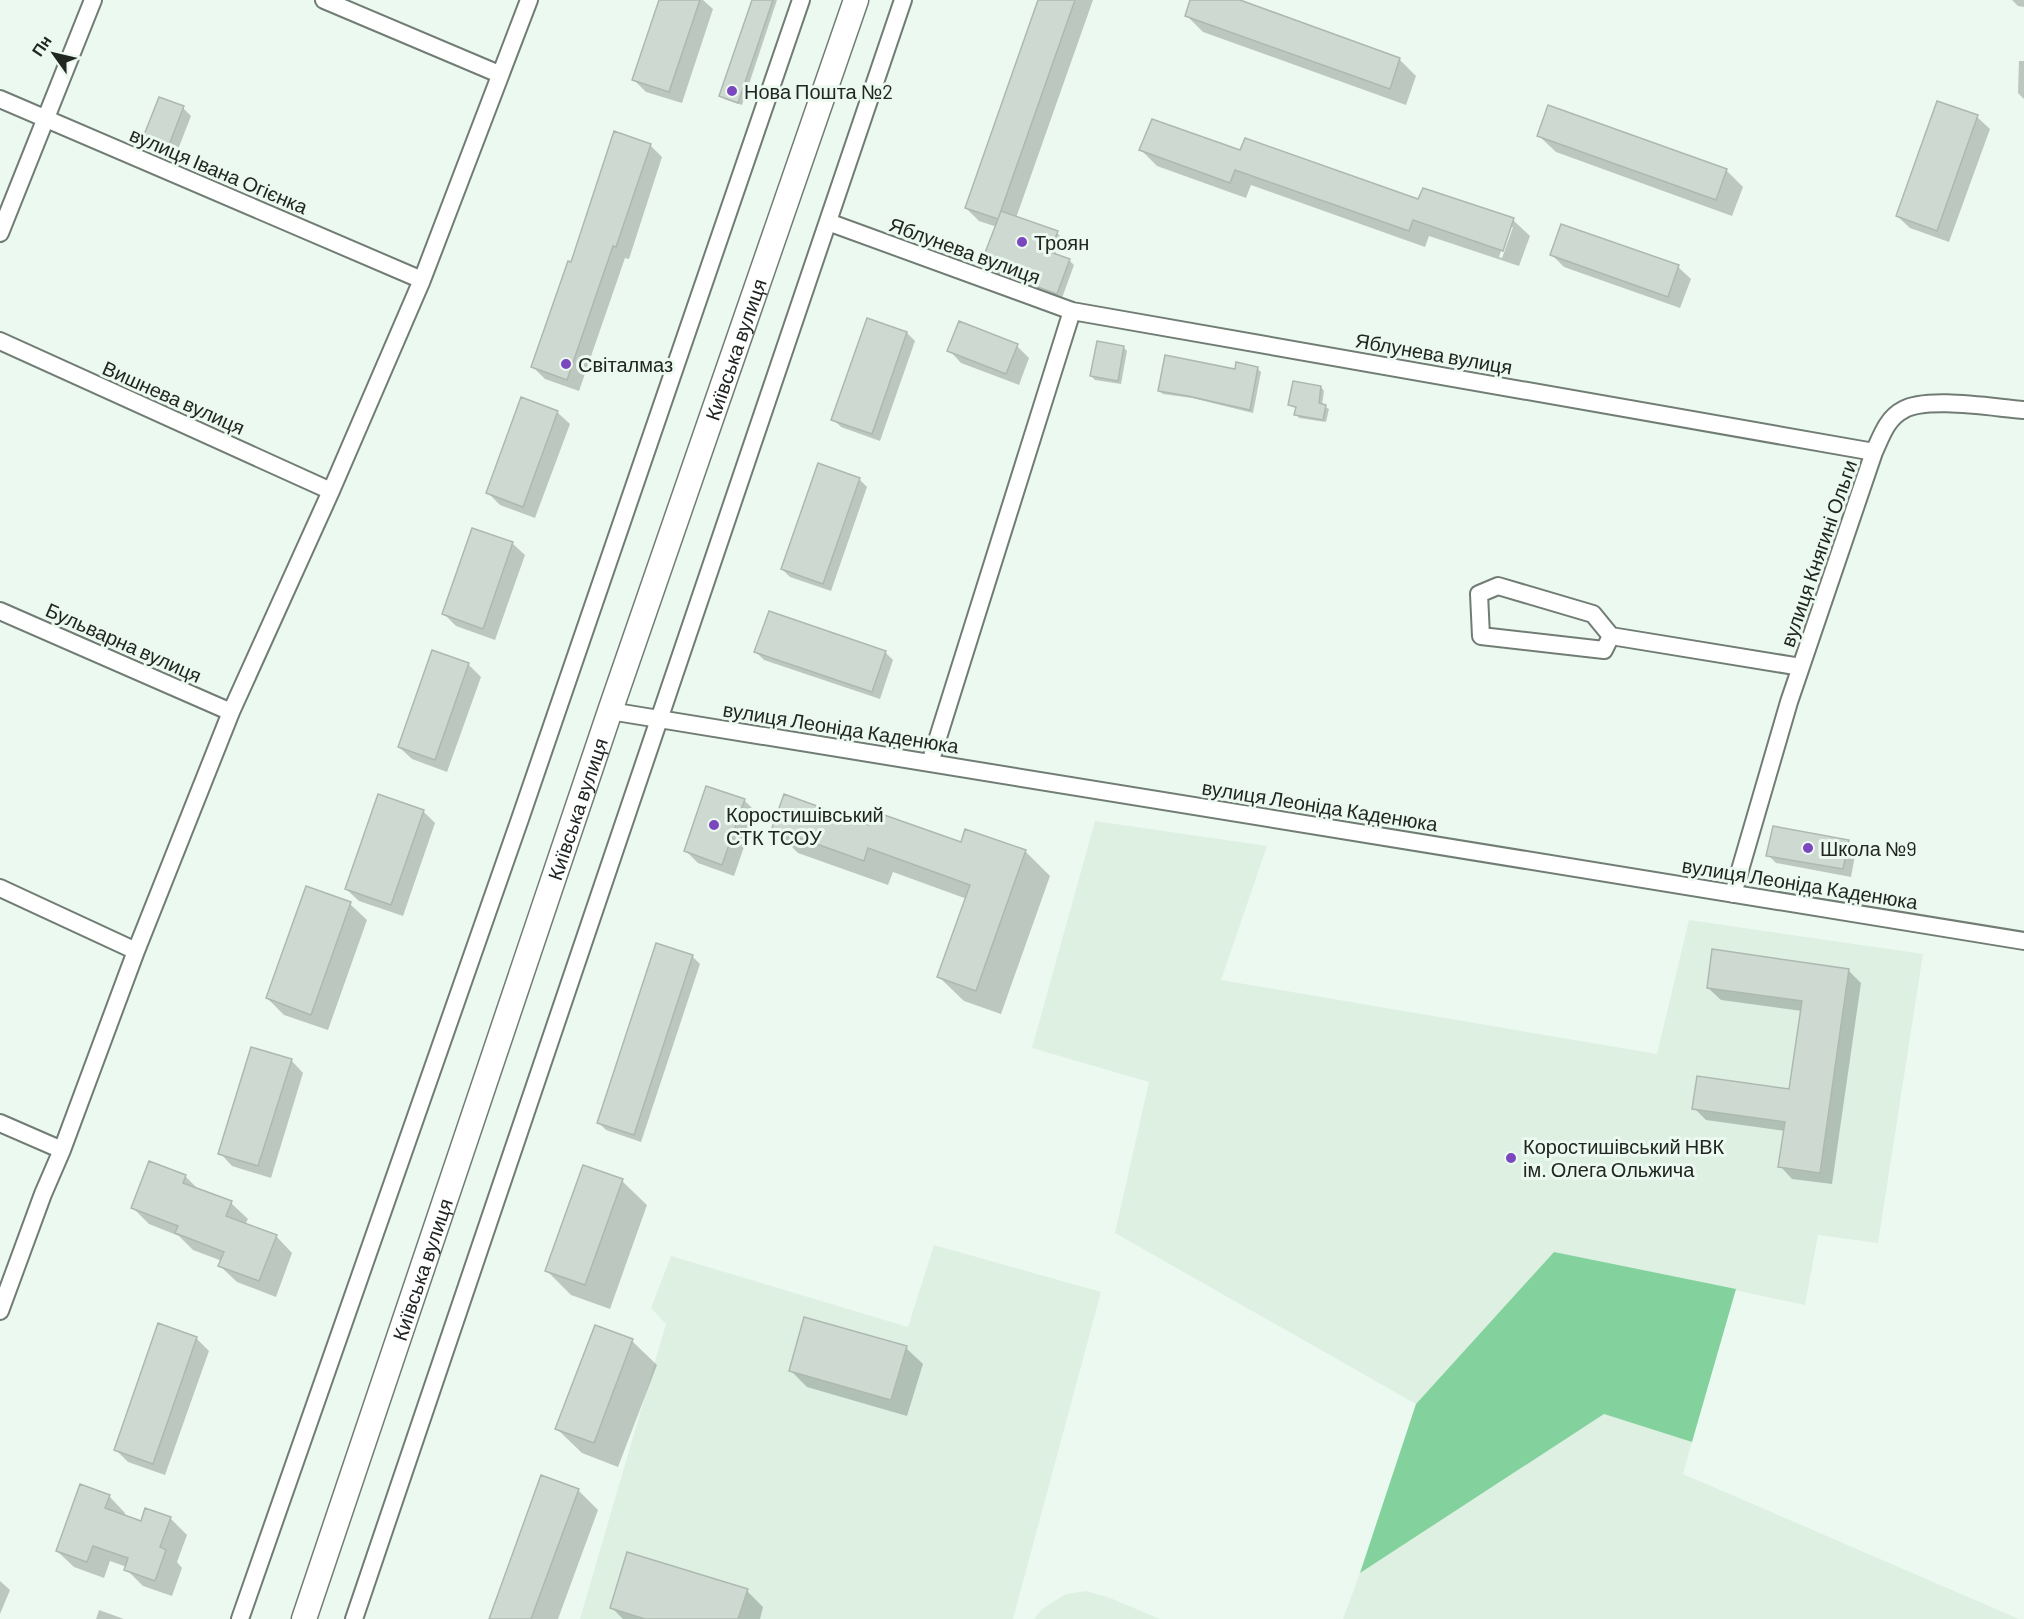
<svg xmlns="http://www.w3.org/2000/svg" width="2024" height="1619" viewBox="0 0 2024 1619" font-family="Barlow,sans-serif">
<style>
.built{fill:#ddf0e2}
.forest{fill:#83d19c}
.shadow{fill:#0003;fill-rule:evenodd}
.building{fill:#cedad1;stroke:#adb9b0;stroke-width:1.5}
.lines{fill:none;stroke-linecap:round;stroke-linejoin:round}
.street-casing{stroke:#717d74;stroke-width:20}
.secondary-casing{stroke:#717d74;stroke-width:27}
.street{stroke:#fff;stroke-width:16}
.secondary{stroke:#fff;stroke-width:24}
.poi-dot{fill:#7a47be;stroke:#ecf9f0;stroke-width:2}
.labels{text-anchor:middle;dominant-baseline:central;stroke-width:6;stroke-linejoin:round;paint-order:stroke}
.poi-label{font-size:20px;fill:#212622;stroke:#ecf9f0;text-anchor:start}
.street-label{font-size:20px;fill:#212622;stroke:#ecf9f0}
</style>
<rect width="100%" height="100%" fill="#ecf9f0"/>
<!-- built -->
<path class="built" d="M1095 821 1267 846 1221 980 1657 1054 1689 920 1923 954 1878 1243 1818 1235 1805 1305 1554 1252 1416 1404 1115 1233 1149 1082 1032 1048Z
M934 1245 1101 1292 1013 1619H580L666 1324 651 1308 671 1256 908 1327Z
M1604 1414 1692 1442 1683 1474 2019 1619H1343L1360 1573Z
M1086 1591 1110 1598 1160 1619H1034L1042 1609 1066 1594Z"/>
<!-- forest -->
<path class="forest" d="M1554 1252 1736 1289 1692 1442 1604 1414 1360 1573 1416 1404Z"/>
<!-- shadow -->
<path class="shadow" d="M661 0H703L713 9 682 103 646 92 634 80Z
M753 0H777L742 105 724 99 721 96Z
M1040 0H1093L1016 218 1057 233 1061 237 1055 255 1070 261 1074 265 1062 298 987 270 982 266 997 227 979 221 966 208Z
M1192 0H1236L1399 59 1416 76 1406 105 1203 32 1186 15Z
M2012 0H2024V7L2018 6Z
M2019 61H2024V99L2018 93Z
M183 108 191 116 177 152 154 142 146 134Z
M1977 117 1990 129 1949 242 1910 228 1897 216Z
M1539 136 1726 170 1743 187 1732 216 1556 152Z
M650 145 662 157 629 259 625 258 579 391 545 379 533 367 572 264Z
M1141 150 1241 152 1419 201 1513 220 1530 236 1519 266 1429 236 1425 247 1251 185 1246 198 1157 166ZM1509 227H1513L1502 258 1499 257Z
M1552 255 1678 267 1691 279 1680 308 1564 267Z
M868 320 907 333 915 341 880 441 841 427 833 419Z
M1017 346 1029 358 1019 385 961 363 949 350Z
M1124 348 1127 351 1121 384 1095 380 1091 376Z
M1257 368 1261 372 1253 413 1192 398 1163 394 1159 391 1236 371Z
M1321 387 1324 391 1322 405 1329 409 1326 422 1299 418 1296 414 1297 409 1290 405Z
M557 412 570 424 535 518 500 505 488 493Z
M819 465 859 479 867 487 831 591 790 577 782 569Z
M512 543 525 555 495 640 456 626 444 614Z
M756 652H885L893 660 880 699 764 660Z
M468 664 481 677 447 772 412 759 399 747Z
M744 800 756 812 734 876 698 863 686 851Z
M423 811 435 823 403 916 359 901 346 889Z
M870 826 962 844 966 831 1026 852 1050 876 1001 1014 964 1001 939 977 967 899 893 872 888 885 798 853 773 828Z
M1848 842 1856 850 1851 877 1776 863 1768 855Z
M350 904 367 920 328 1030 284 1015 267 998Z
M692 956 700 964 641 1142 606 1130 598 1122Z
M1849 971 1861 983 1832 1184 1792 1179 1780 1166 1785 1131 1706 1120 1694 1108 1791 1090 1802 1011 1721 1000 1708 988Z
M291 1060 303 1073 271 1178 232 1166 220 1153Z
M150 1163 185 1176 200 1191 231 1203 248 1219 245 1225 276 1236 292 1253 276 1297 237 1282 220 1266 222 1261 193 1250 179 1236 149 1224 133 1208Z
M622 1181 647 1205 610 1309 571 1295 546 1270Z
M159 1325 197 1339 209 1351 165 1475 128 1462 115 1449Z
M632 1341 657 1365 618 1467 582 1453 557 1429Z
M906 1348 923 1364 907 1416 807 1387 790 1370Z
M578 1490 598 1510 558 1619H491Z
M109 1496 125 1513 124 1516 142 1523 170 1518 187 1535 177 1562 182 1568 172 1596 143 1586 126 1569 127 1567 110 1561 104 1578 74 1567 57 1551Z
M0 1581 10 1590 0 1614Z
M747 1591 763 1607 760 1619H623L612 1608Z
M99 1610 124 1619H96Z"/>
<!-- building -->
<path class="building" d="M659 0H700L669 92 632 80Z
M752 0H773L738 103 719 96Z
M1038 0H1075L998 219 965 208Z
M1190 0H1240L1400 58 1390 89 1185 16Z
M159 97 184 106 169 145 144 135Z
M1937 101 1978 115 1937 231 1896 216Z
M1548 105 1727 169 1716 200 1537 136Z
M1152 119 1240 150 1245 138 1418 199 1423 188 1514 218 1503 251 1413 220 1409 231 1235 170 1230 183 1139 150Z
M614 131 651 144 616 247 613 246 567 380 531 367 568 261 571 262Z
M1001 211 1058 231 1050 252 1070 259 1057 294 980 266Z
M1561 224 1679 265 1668 297 1550 255Z
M867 318 907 332 872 434 831 420Z
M959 321 1018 344 1006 374 947 351Z
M1097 341 1124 346 1118 381 1090 376Z
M1165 355 1235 369 1236 362 1258 367 1250 410 1188 396 1158 391Z
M1293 381 1321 386 1319 403 1326 405 1323 420 1294 415 1296 407 1288 405Z
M521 397 558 411 523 507 486 493Z
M818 463 860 478 823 584 781 569Z
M472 528 513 542 483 629 442 614Z
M769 611 886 651 872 692 754 652Z
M432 650 469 663 435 760 398 747Z
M706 786 745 799 722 865 684 851Z
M378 794 424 810 391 905 345 889Z
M784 794 869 825 873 811 961 842 965 829 1026 850 976 991 937 977 970 885 868 848 864 861 772 828Z
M1773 826 1849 840 1843 869 1766 856Z
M306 886 351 902 311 1015 266 998Z
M656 943 693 955 634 1135 597 1123Z
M1712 949 1849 969 1820 1173 1778 1167 1785 1122 1692 1109 1697 1076 1789 1089 1802 1001 1707 988Z
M251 1047 292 1059 258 1166 218 1154Z
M149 1161 186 1175 183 1183 232 1201 226 1216 277 1235 259 1281 218 1266 224 1252 175 1233 178 1226 131 1208Z
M583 1165 623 1179 585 1285 545 1271Z
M804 1317 907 1346 891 1400 789 1371Z
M158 1323 197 1337 153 1464 114 1450Z
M595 1325 633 1339 594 1443 555 1429Z
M541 1475 579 1489 531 1619H489Z
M80 1484 110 1495 105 1508 141 1521 145 1508 171 1517 160 1547 166 1550 155 1581 124 1570 128 1558 93 1546 87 1562 56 1551Z
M627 1552 748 1589 738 1619H645L610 1608Z"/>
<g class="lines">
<!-- street casing -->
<g class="street-casing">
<path id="street" d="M324 0 499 74
M0 99 422 280
M828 222 1072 311 1874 452
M0 233 93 0
M0 341 331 491
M0 611 231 712
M1611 636 1604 650 1481 636 1479 594 1498 586 1593 614 1611 636 1801 667
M610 711 2024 941
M930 763 1072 311
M0 888 136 951
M1733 894 1789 702 1874 452C1881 437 1887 418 1903 410 1927 396 1995 408 2024 410
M0 1123 62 1150
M0 1311 43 1194 62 1150 136 951 231 712 331 491 422 280 529 0
M240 1619 520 819 801 0
M354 1619 903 0"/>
</g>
<!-- secondary casing -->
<g class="secondary-casing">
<g id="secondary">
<path id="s1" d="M304 1619 610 711 856 0"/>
</g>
</g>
<!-- street -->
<use href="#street" class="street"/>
<!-- secondary -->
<use href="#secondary" class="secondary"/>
</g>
<!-- markers -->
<g class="poi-dot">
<circle cx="732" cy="91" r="6"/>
<circle cx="1022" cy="242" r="6"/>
<circle cx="566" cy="364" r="6"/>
<circle cx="714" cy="825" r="6"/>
<circle cx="1808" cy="848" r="6"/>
<circle cx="1511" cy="1158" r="6"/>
</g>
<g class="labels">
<!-- poi labels -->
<g class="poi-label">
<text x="744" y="91">Нова Пошта №2</text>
<text x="1034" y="242">Троян</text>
<text x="578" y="364">Світалмаз</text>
<text x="726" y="814">Коростишівський<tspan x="726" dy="23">СТК ТСОУ</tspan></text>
<text x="1820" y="848">Школа №9</text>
<text x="1523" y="1146">Коростишівський НВК<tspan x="1523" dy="23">ім. Олега Ольжича</tspan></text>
</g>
<!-- street labels -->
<g class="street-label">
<text transform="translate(219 170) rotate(23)">вулиця Івана Огієнка</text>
<text transform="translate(965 250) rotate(20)">Яблунева вулиця</text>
<text stroke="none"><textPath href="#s1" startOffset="1341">Київська вулиця</textPath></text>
<text transform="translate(1434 353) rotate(10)">Яблунева вулиця</text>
<text transform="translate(174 397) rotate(24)">Вишнева вулиця</text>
<text transform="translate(1818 553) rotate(-71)">вулиця Княгині Ольги</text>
<text transform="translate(124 642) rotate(24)">Бульварна вулиця</text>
<text transform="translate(841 727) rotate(9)">вулиця Леоніда Каденюка</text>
<text transform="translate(1320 805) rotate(9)">вулиця Леоніда Каденюка</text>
<text stroke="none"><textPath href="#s1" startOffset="855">Київська вулиця</textPath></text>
<text transform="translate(1800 883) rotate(9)">вулиця Леоніда Каденюка</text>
<text stroke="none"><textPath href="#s1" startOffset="369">Київська вулиця</textPath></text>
</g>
</g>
<!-- north arrow -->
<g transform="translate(54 54) rotate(304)" stroke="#ecf9f0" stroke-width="4.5" paint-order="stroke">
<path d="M0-4.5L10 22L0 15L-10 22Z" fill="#212622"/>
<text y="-9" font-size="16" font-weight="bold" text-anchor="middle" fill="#212622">Пн</text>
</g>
</svg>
